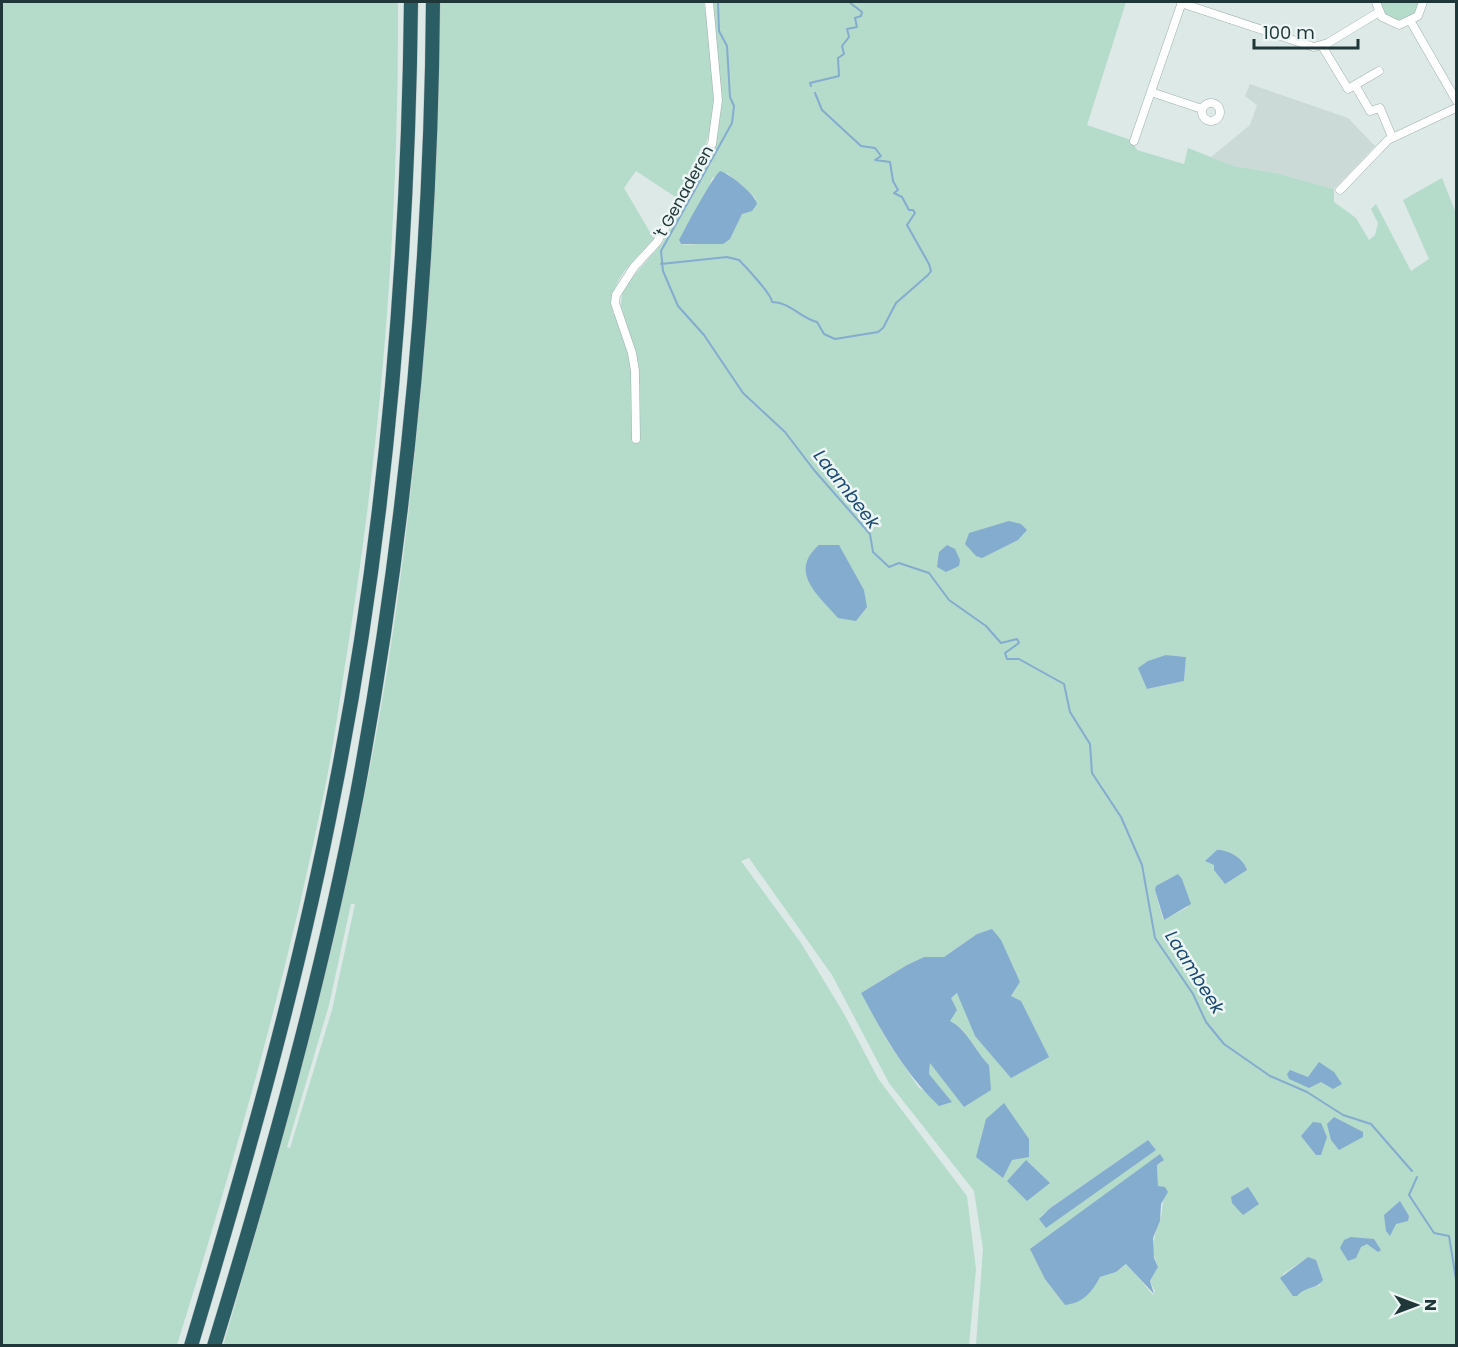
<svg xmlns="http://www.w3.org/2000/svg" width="1458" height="1347" viewBox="0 0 1458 1347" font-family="Poppins,sans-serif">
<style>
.built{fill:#cbd9d7}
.green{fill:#b5dbcb;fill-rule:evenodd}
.water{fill:#84accf}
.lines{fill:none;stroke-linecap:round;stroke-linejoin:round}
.stream{stroke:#84accf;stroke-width:2}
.street-casing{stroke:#a0b0af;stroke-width:9}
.highway-casing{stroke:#bcc3c3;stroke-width:15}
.street{stroke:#fff;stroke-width:8}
.highway{stroke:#2b5e64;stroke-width:14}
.labels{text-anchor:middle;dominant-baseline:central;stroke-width:5;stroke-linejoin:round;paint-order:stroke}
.street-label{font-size:16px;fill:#1f3738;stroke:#edf6f4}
.water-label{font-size:18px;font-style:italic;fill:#1a4973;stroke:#edf6f4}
</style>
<rect width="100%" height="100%" fill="#dde9e7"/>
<!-- built -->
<path class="built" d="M1250 84 1348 118 1375 146 1334 189 1276 173 1233 166 1211 157 1250 125 1257 105 1245 96Z"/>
<!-- green -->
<path class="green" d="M2 2H398C399 224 381 446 345 665 339 706 333 747 325 788 287 977 234 1162 177 1345H2Z
M439 2H704C710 37 719 97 710 131 703 156 689 177 677 198L636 171 624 188 654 239C634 261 607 281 613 314L620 311 623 288 663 242 710 156 717 133 720 79 711 2H1126L1087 125 1131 140 1137 150 1184 164 1188 148 1233 166 1276 173 1334 189V202L1356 218 1369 240 1375 235 1378 223 1371 209 1376 204 1411 271 1429 259 1403 200 1442 178 1456 213V1345H976L983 1249 974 1191 889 1083 832 975 749 858 741 861 801 943 843 1012 879 1080 967 1196 976 1269 969 1345 223 1346C290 1115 355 883 391 645 423 430 436 218 439 2ZM727 173 756 199C736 221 714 249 681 244L679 240 707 193 712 178ZM1166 655 1186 657 1184 681 1147 689ZM1178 874 1188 907 1163 920 1155 890ZM351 904H355L332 1010 290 1148 287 1147 329 1005ZM992 930 1020 982 1011 996 975 1036 958 993 950 998V1021C967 1028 975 1051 989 1065L930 1062 929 1074 951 1102 919 1088 888 1042 861 993 907 965 924 957H944L977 934ZM1148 1140 1155 1150 1039 1218 1049 1209ZM1161 1155 1162 1162 1157 1165 1158 1186 1168 1192C1160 1202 1164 1209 1160 1220 1154 1238 1149 1247 1158 1267L1150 1281 1155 1292 1153 1295 1127 1264 1116 1272 1100 1277ZM1308 1257 1320 1285 1302 1290 1282 1275Z
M1378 2H1420L1416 13 1399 22 1385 16Z"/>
<!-- water -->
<path class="water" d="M720 171C730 174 755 194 757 204L752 211 742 214 730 239 723 244H681L679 240C686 227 711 179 720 171Z
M1009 521 1021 524 1027 530 1018 540 982 558 976 556 965 544 969 533Z
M819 545H839L864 590 867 607 856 621 838 618C818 595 788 572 819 545Z
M947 545 955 549 960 560 959 566 946 572 937 567 939 552Z
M1166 655 1186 657 1184 681 1147 689 1138 668 1148 661Z
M1217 850C1228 849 1244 859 1247 870L1225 884 1214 870V865L1205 861Z
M1178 874 1182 879 1191 904 1164 920 1155 890 1156 886Z
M992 929 1001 940 1020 982 1011 996 1021 1001 1049 1057 1011 1078 975 1036 957 993 951 998 957 1010 950 1021C967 1029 975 1051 989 1065L991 1090 964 1107 930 1063 929 1074 952 1102 939 1106C905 1074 883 1034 861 993L907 965 924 957H944L977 934Z
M1319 1062 1334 1072 1342 1084 1333 1089 1321 1082 1309 1088 1289 1079 1287 1074 1290 1070 1308 1077Z
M1004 1103 1029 1139V1157L1012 1160 1003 1178 976 1157 986 1119Z
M1334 1117 1363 1132V1137L1339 1150 1331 1140 1327 1124Z
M1313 1122 1321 1123 1327 1137 1321 1155H1316L1301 1136Z
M1148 1140 1156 1150 1046 1228 1039 1219 1049 1209Z
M1160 1154 1164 1160 1157 1165 1158 1186 1165 1187 1168 1192 1161 1204 1160 1221 1153 1238 1154 1258 1158 1267 1150 1281 1154 1294 1126 1264 1116 1272 1100 1277C1092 1292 1083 1303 1065 1305L1045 1279 1030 1249Z
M1026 1160 1050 1183 1027 1201 1007 1181Z
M1248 1187 1259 1204 1243 1215 1232 1203 1231 1197Z
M1400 1201 1409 1216 1408 1221 1396 1224 1390 1236 1386 1231 1384 1215Z
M1351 1237 1374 1239 1381 1250 1378 1252 1367 1244 1361 1247 1356 1258 1348 1261 1340 1248 1344 1240Z
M1308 1257 1316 1260 1323 1280C1317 1289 1306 1286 1297 1296H1293L1280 1278Z"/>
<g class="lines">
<!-- stream -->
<path class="stream" d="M718 2 719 31 727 46 730 97 734 106 732 123 661 251 663 271 678 306 704 335 743 393 785 432 814 470 870 534 873 552 889 567 899 563 929 573 949 600 986 626 1001 643 1017 639 1019 643 1005 653 1007 659H1019L1064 684 1070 712 1090 744 1092 773 1121 817 1142 865 1155 938 1193 994 1206 1022 1224 1044 1270 1076 1307 1092 1343 1115 1371 1124 1412 1171
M811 86 810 83 839 76 838 58 844 54 842 46 849 37 847 29 857 27 855 18 861 16 862 12 849 2
M661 264 727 257 739 260C746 267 772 295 772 302 790 302 800 318 817 322L824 334 835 339 878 332 883 328 896 303 928 275 931 271 929 264 907 225 915 213 913 210H909L902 197 894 193 898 190 893 181 890 162 875 160 881 156 875 148 861 146 822 110 815 93
M1417 1177 1409 1195 1434 1233 1449 1236 1456 1279"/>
<!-- street casing -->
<g class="street-casing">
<path id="street" d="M1376 2 1382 17 1399 25 1418 16 1423 2
M1181 3 1314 47 1328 43 1379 12
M1411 22 1456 100
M1322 46 1348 89 1379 71
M1355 85 1370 111 1380 108 1392 137
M1151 92 1202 109
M1202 112a9 9 0 1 1 18 0a9 9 0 1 1-18 0Z
M1134 141 1182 2
M1340 190 1388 140 1456 108
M636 439 635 371 632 353 615 303 616 295 634 267 657 242 712 144 718 100 709 2"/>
</g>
<!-- highway casing -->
<g class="highway-casing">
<path id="highway" d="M191 1346C246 1163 298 981 334 794 386 533 408 267 411 2
M214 1346C270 1163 321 981 357 794 406 532 431 268 433 2"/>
</g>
<!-- street -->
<use href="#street" class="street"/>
<!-- highway -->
<use href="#highway" class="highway"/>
</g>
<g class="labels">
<!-- street labels -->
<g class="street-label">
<text transform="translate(684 192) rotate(-61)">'t Genaderen</text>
</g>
<!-- water labels -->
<g class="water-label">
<text transform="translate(847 489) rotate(52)">Laambeek</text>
<text transform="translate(1195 972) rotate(58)">Laambeek</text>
</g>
</g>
<!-- border -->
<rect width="1458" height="1347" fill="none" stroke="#1f3738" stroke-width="6"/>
<!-- north arrow -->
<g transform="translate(1416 1305) rotate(90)" stroke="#edf6f4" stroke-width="4.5" paint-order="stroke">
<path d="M0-4.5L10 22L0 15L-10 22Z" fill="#1f3738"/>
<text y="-9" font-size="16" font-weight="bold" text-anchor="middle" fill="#1f3738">N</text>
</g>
<!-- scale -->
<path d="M1254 39v9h104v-9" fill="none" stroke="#1f3738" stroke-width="3"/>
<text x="1263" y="39" font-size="18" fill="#1f3738" stroke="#edf6f4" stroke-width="4.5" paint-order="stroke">100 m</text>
</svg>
